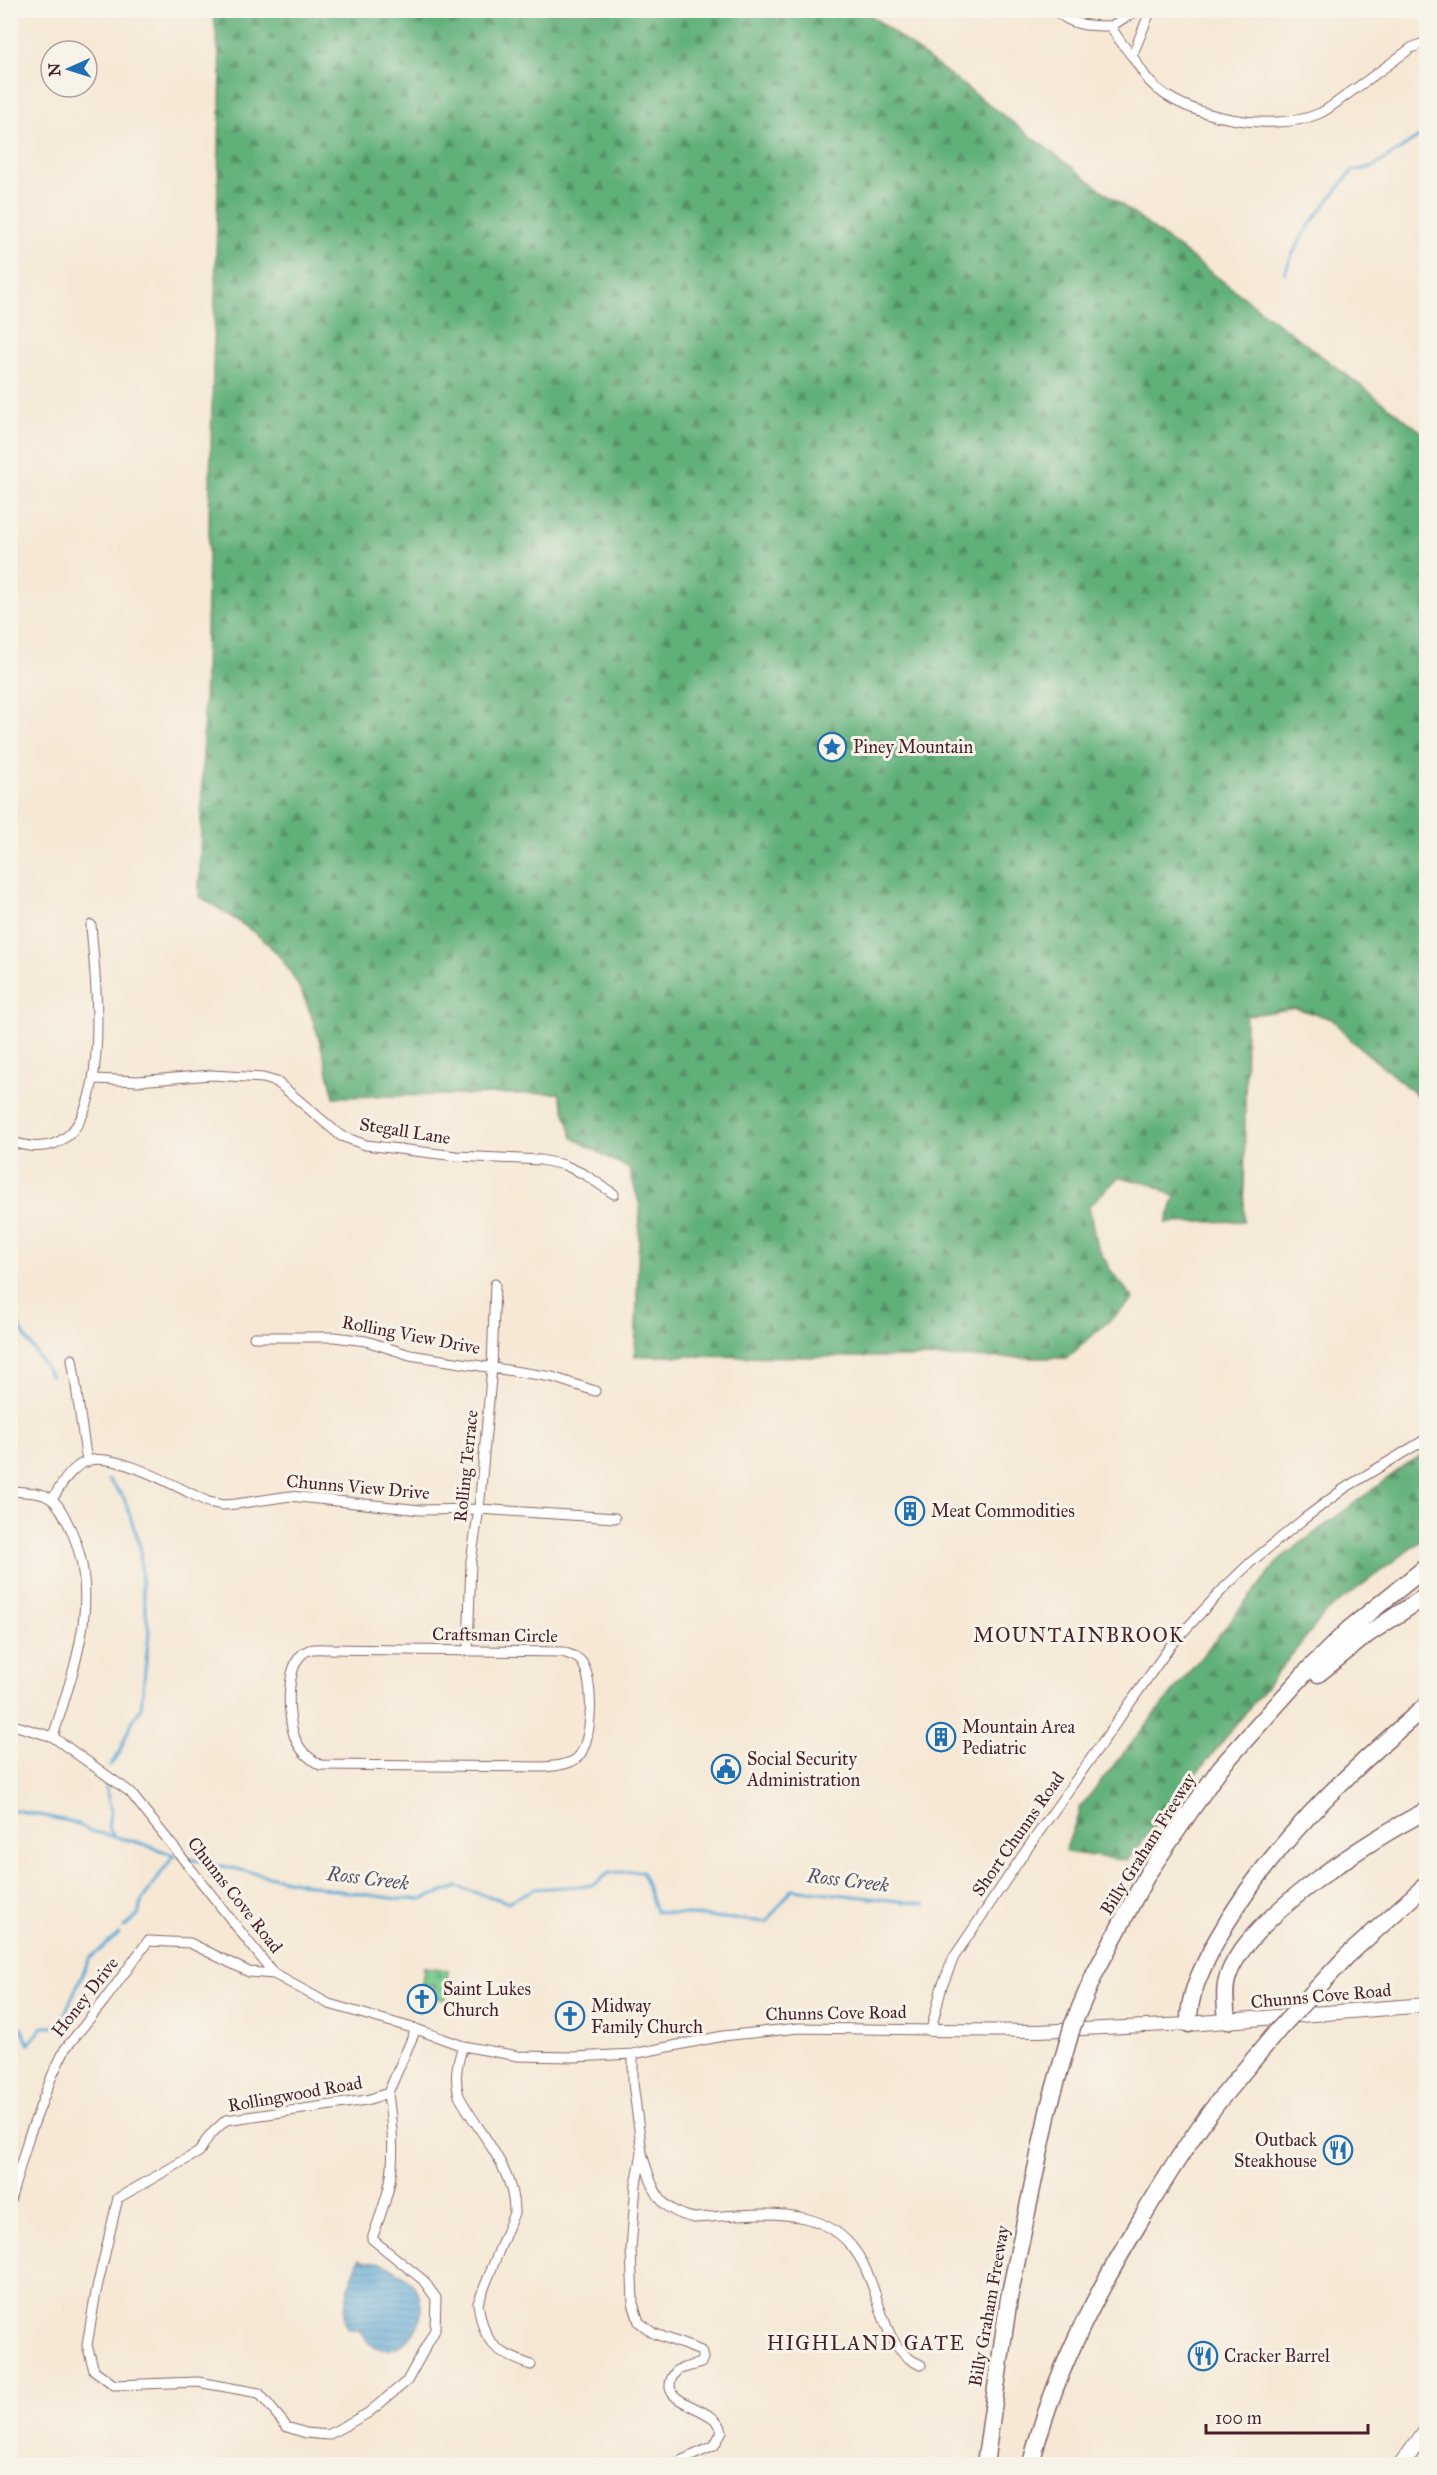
<svg xmlns="http://www.w3.org/2000/svg" width="1437" height="2475" viewBox="0 0 1437 2475" font-family="'IM FELL Great Primer',serif">
<style>
.forest{fill:url(#forest-firs);stroke:#566852;stroke-width:1.5}
.cemetery{fill:url(#cemetery-stones);stroke:#60765e;stroke-width:1.5}
.water{fill:url(#water-rules);stroke:#546480;stroke-width:1.5}
.lines{fill:none;stroke-linecap:round;stroke-linejoin:round}
.stream{stroke:#5ea9d6;stroke-width:3}
.minor-casing{stroke:#866566;stroke-width:11}
.tertiary-casing{stroke:#866566;stroke-width:14}
.secondary-casing{stroke:#866566;stroke-width:16}
.primary-casing{stroke:#866566;stroke-width:17}
.motorway-casing{stroke:#866566;stroke-width:19}
.minor{stroke:#fff;stroke-width:9}
.tertiary{stroke:#fff;stroke-width:12}
.secondary{stroke:#fff;stroke-width:14}
.primary{stroke:#fff;stroke-width:15}
.motorway{stroke:#fff;stroke-width:16}
.motorway-bridge-casing{stroke:#866566;stroke-width:19;stroke-linecap:butt}
.motorway-bridge{stroke:#fff;stroke-width:16}
.labels{text-anchor:middle;dominant-baseline:central;stroke-width:6;stroke-linejoin:round;paint-order:stroke}
.poi-label{font-size:18px;fill:#4a1f2b;stroke:#f7f3e8;text-anchor:start}
.street-label{font-size:18px;fill:#4a1f2b;stroke:#f7f3e8}
.neighbourhood-label{font-size:20px;letter-spacing:1.5px;fill:#4a1f2b;stroke:#f7f3e8}
.water-label{font-size:20px;font-style:italic;fill:#514f67;stroke:#f7f3e8}
</style>
<defs>
<pattern id="forest-firs" width="22" height="20" patternUnits="userSpaceOnUse" patternTransform="scale(1.5)"><rect width="22" height="20" fill="#61b07a"/><path d="M5 1l3.5 6h-7zM16 11l3.5 6h-7z" fill="#528f64"/></pattern>
<pattern id="cemetery-stones" width="16" height="16" patternUnits="userSpaceOnUse" patternTransform="scale(1.5)"><rect width="16" height="16" fill="#77cc90"/><path d="M2 7V4a2 2 0 0 1 4 0v3zM10 15v-3a2 2 0 0 1 4 0v3z" fill="#68af7c"/></pattern>
<pattern id="water-rules" width="6" height="5" patternUnits="userSpaceOnUse" patternTransform="scale(1.5)"><rect width="6" height="5" fill="#5ea9d6"/><path d="M0 2.5h6" fill="none" stroke="#5089ae"/></pattern>
</defs>
<rect width="100%" height="100%" fill="#f7f3e8"/>
<filter id="ink" filterUnits="userSpaceOnUse"><feTurbulence type="fractalNoise" baseFrequency=".0167" numOctaves="2"/><feDisplacementMap in="SourceGraphic" scale="12" xChannelSelector="R" yChannelSelector="G"/><feConvolveMatrix kernelMatrix="1 2 1 2 8 2 1 2 1" color-interpolation-filters="sRGB"/></filter>
<filter id="wash" filterUnits="userSpaceOnUse"><feTurbulence type="fractalNoise" baseFrequency=".008" numOctaves="4" result="noise"/><feDisplacementMap in="SourceGraphic" scale="24" xChannelSelector="R" yChannelSelector="G"/><feGaussianBlur stdDeviation="1.35" result="paint"/><feColorMatrix in="noise" values="0 0 0 0 0 0 0 0 0 0 0 0 0 0 0 0 0 1.4 0 .05"/><feComposite in="paint" operator="in"/></filter>
<g filter="url(#wash)">
<rect width="100%" height="100%" fill="#f6e8d5"/>
<!-- forest -->
<path class="forest" d="M213 11H865L1426 435V1103L1351 1040 1332 1019 1295 1008 1246 1016 1244 1221 1166 1223 1175 1197 1154 1185 1119 1177 1089 1206 1096 1243 1111 1271 1134 1299 1067 1358 635 1356 640 1206 629 1169 573 1138 559 1093 334 1097C321 1042 306 974 260 937 241 922 219 909 199 896L221 70Z
M1426 1454V1537L1326 1612 1127 1861 1065 1852 1081 1806 1281 1558 1407 1464Z"/>
<!-- cemetery -->
<path class="cemetery" d="M424 1967 448 1970 445 2000 434 1998 435 1986 422 1984Z"/>
<!-- water -->
<path class="water" d="M359 2259C369 2264 368 2261 377 2262 385 2263 400 2272 406 2277 445 2312 400 2367 371 2344 367 2341 363 2334 359 2330L347 2328C340 2311 352 2277 359 2259Z"/>
<g class="lines">
<!-- stream -->
<path class="stream" d="M14 11 15 10
M1285 273C1297 235 1327 203 1352 171L1373 167 1422 135
M10 1319 15 1321 51 1376
M109 1480 124 1498 140 1546 142 1587 149 1632 141 1708 130 1725 119 1754 110 1765
M105 1784 111 1811 108 1825 114 1837
M10 1809 73 1822 90 1831 137 1842 177 1856
M186 1858 333 1890 398 1899H421L458 1887 508 1902 534 1889 594 1885 609 1873 642 1871 656 1912 767 1922 792 1889 925 1904
M124 1927 138 1915 142 1900 174 1855
M10 2040 15 2030 21 2028 29 2044 43 2027H59L89 1959 119 1934"/>
</g>
</g>
<g filter="url(#ink)">
<g class="lines">
<!-- minor casing -->
<g class="minor-casing">
<path id="minor" d="M1055 10C1071 26 1089 26 1111 26
M1111 26C1117 39 1126 48 1134 59 1139 66 1144 75 1150 82 1183 118 1273 133 1318 114 1328 110 1338 101 1348 94 1369 79 1390 64 1411 48L1426 42
M1111 26 1133 13 1143 10
M1132 56 1148 17 1145 10
M95 1079 138 1081 211 1075 263 1078 277 1082 341 1136 366 1145 456 1156 541 1160 564 1165 584 1174 614 1194
M10 1141C123 1182 95 982 91 925
M254 1337H334L366 1341 410 1355 552 1377 595 1391
M72 1359 87 1462
M10 1491C52 1493 55 1495 72 1532 102 1601 73 1670 53 1737
M53 1498C62 1484 70 1468 87 1461 116 1451 180 1489 208 1502L223 1505 236 1504 290 1496 420 1510 479 1509 615 1518
M328 1649 563 1652C568 1654 576 1656 580 1660 595 1675 594 1745 576 1759 568 1765 554 1766 544 1767L320 1765C309 1758 300 1751 295 1738 287 1718 284 1659 309 1650 314 1648 322 1649 328 1649Z
M468 1650 471 1561 479 1509 492 1367 495 1284
M10 1724 53 1737 130 1792 274 1974 329 2004 416 2029 463 2046 518 2056 574 2057 633 2054 723 2036 799 2028 931 2030 942 1986 954 1957 1027 1849 1171 1645 1224 1588 1251 1562 1305 1518 1345 1488 1426 1439
M463 2046C457 2063 454 2078 459 2096 479 2133 515 2169 514 2213L478 2303C484 2344 494 2351 531 2365
M633 2054V2083L642 2153 636 2184 631 2249 633 2303 639 2322 653 2333 701 2351 703 2358 701 2363 677 2370C648 2406 717 2404 722 2431L714 2446 673 2464
M388 2093C391 2118 394 2142 392 2167 390 2192 380 2216 372 2239L423 2280 436 2298 435 2330 407 2381 368 2413 328 2435 306 2433 287 2427 259 2393 198 2382 114 2385 94 2370 87 2345 96 2292 118 2198 199 2152 209 2136 226 2120 367 2100Z
M388 2093 416 2029
M642 2154C653 2187 656 2210 694 2218 729 2216 770 2210 804 2218 893 2238 863 2343 921 2365
M10 2201 29 2136 52 2076 65 2049 104 2001 148 1941 190 1943 249 1972 274 1974"/>
</g>
<!-- tertiary casing -->
<g class="tertiary-casing">
<path id="tertiary" d="M931 2030 1039 2031 1189 2024"/>
</g>
<!-- secondary casing -->
<g class="secondary-casing">
<path id="secondary" d="M1189 2024 1426 2005"/>
</g>
<!-- primary casing -->
<g class="primary-casing">
<path id="primary" d="M1402 2464 1426 2431"/>
</g>
<!-- motorway casing -->
<g class="motorway-casing">
<path id="motorway" d="M1318 1674 1368 1634 1426 1596
M1347 1956 1426 1885
M1095 1973 1148 1873 1220 1768 1307 1671 1349 1629 1426 1567
M1227 2021C1226 2007 1223 1990 1228 1976 1248 1917 1372 1838 1426 1811
M1189 2024C1188 1994 1202 1969 1215 1943 1267 1848 1345 1775 1426 1706
M985 2464 1009 2298 1049 2107
M1031 2464C1052 2379 1091 2303 1136 2228 1161 2185 1187 2142 1218 2102"/>
</g>
<!-- minor -->
<use href="#minor" class="minor"/>
<!-- tertiary -->
<use href="#tertiary" class="tertiary"/>
<!-- secondary -->
<use href="#secondary" class="secondary"/>
<!-- primary -->
<use href="#primary" class="primary"/>
<!-- motorway -->
<use href="#motorway" class="motorway"/>
<!-- motorway-bridge casing -->
<g class="motorway-bridge-casing">
<path id="motorway-bridge" d="M1218 2102 1279 2029 1347 1956
M1049 2107 1073 2024 1095 1973"/>
</g>
<!-- motorway-bridge -->
<use href="#motorway-bridge" class="motorway-bridge"/>
</g>
</g>
<!-- icons -->
<defs>
<g id="sight-ring" transform="scale(1.5)"><circle r="9.5" fill="#f7f3e8" stroke="#1f6fb2" stroke-width="1.5"/><path d="M0-6L1.8-2.2L6-1.7L2.9 1.2L3.7 5.4L0 3.3L-3.7 5.4L-2.9 1.2L-6-1.7L-1.8-2.2Z" fill="#1f6fb2"/></g>
<g id="building-ring" transform="scale(1.5)"><circle r="9.5" fill="#f7f3e8" stroke="#1f6fb2" stroke-width="1.5"/><path d="M-4-6H4V6H1V3H-1V6H-4ZM-2.5-4.3h1.7v1.8h-1.7ZM.8-4.3h1.7v1.8H.8ZM-2.5-1h1.7V.8h-1.7ZM.8-1h1.7V.8H.8Z" fill="#1f6fb2"/></g>
<g id="civic-ring" transform="scale(1.5)"><circle r="9.5" fill="#f7f3e8" stroke="#1f6fb2" stroke-width="1.5"/><path d="M-.6-6.5H3V-4.5H.6V-3L4-1V1h2V6H-6V1h2V-1L-.6-3ZM-1.2 2.5V6h2.4V2.5Z" fill="#1f6fb2"/></g>
<g id="church-ring" transform="scale(1.5)"><circle r="9.5" fill="#f7f3e8" stroke="#1f6fb2" stroke-width="1.5"/><path d="M-1.2-6h2.4v3.5h3.3v2.4h-3.3V6h-2.4V-.1h-3.3v-2.4h3.3Z" fill="#1f6fb2"/></g>
<g id="restaurant-ring" transform="scale(1.5)"><circle r="9.5" fill="#f7f3e8" stroke="#1f6fb2" stroke-width="1.5"/><path d="M-5-6h1v4h1v-4h1v4h1v-4h1v5L-1.5 .5V6h-2V.5L-5-1ZM5-6V6H3V1.5H1.5Q1.5-4 5-6Z" fill="#1f6fb2"/></g>
</defs>
<g fill-rule="evenodd">
<use href="#sight-ring" x="832" y="747"/>
<use href="#building-ring" x="910" y="1511"/>
<use href="#building-ring" x="941" y="1737"/>
<use href="#civic-ring" x="726" y="1769"/>
<use href="#church-ring" x="422" y="1999"/>
<use href="#church-ring" x="570" y="2016"/>
<use href="#restaurant-ring" x="1338" y="2150"/>
<use href="#restaurant-ring" x="1203" y="2356"/>
</g>
<g class="labels">
<!-- poi labels -->
<g class="poi-label">
<text x="853" y="747">Piney Mountain</text>
<text x="931" y="1511">Meat Commodities</text>
<text x="962" y="1727">Mountain Area<tspan x="962" dy="21">Pediatric</tspan></text>
<text x="747" y="1759">Social Security<tspan x="747" dy="21">Administration</tspan></text>
<text x="443" y="1989">Saint Lukes<tspan x="443" dy="21">Church</tspan></text>
<text x="591" y="2006">Midway<tspan x="591" dy="21">Family Church</tspan></text>
<text x="1317" y="2140" text-anchor="end">Outback<tspan x="1317" dy="21">Steakhouse</tspan></text>
<text x="1224" y="2356">Cracker Barrel</text>
</g>
<!-- street labels -->
<g class="street-label">
<text transform="translate(405 1131) rotate(9)">Stegall Lane</text>
<text transform="translate(411 1335) rotate(11)">Rolling View Drive</text>
<text transform="translate(466 1466) rotate(-84)">Rolling Terrace</text>
<text transform="translate(358 1487) rotate(5)">Chunns View Drive</text>
<text transform="translate(495 1635) rotate(1)">Craftsman Circle</text>
<text transform="translate(1018 1834) rotate(-55)">Short Chunns Road</text>
<text transform="translate(1148 1844) rotate(-58)">Billy Graham Freeway</text>
<text transform="translate(235 1895) rotate(52)">Chunns Cove Road</text>
<text transform="translate(1321 1996) rotate(-5)">Chunns Cove Road</text>
<text transform="translate(85 1997) rotate(-52)">Honey Drive</text>
<text transform="translate(836 2013) rotate(-1)">Chunns Cove Road</text>
<text transform="translate(295 2094) rotate(-10)">Rollingwood Road</text>
<text transform="translate(989 2306) rotate(-80)">Billy Graham Freeway</text>
</g>
<!-- neighbourhood labels -->
<g class="neighbourhood-label">
<text x="1079" y="1635">MOUNTAINBROOK</text>
<text x="866" y="2343">HIGHLAND GATE</text>
</g>
<!-- water labels -->
<g class="water-label">
<text transform="translate(368 1878) rotate(7)">Ross Creek</text>
<text transform="translate(848 1880) rotate(7)">Ross Creek</text>
</g>
</g>
<!-- margin -->
<rect width="1437" height="2475" fill="none" stroke="#f7f3e8" stroke-width="36"/>
<!-- north arrow -->
<g transform="translate(69 69) rotate(267)"><circle r="28" fill="#f7f3e8" stroke="#b29e9c" stroke-width="1.5"/>
<path d="M0-4.5L10 22L0 15L-10 22Z" fill="#1f6fb2"/>
<text y="-9" font-size="16" font-weight="bold" text-anchor="middle" fill="#4a1f2b">N</text>
</g>
<!-- scale -->
<path d="M1206 2424v9h162v-9" fill="none" stroke="#4a1f2b" stroke-width="3"/>
<text x="1215" y="2424" font-size="18" fill="#4a1f2b" stroke="#f7f3e8" stroke-width="4.5" paint-order="stroke">100 m</text>
</svg>
